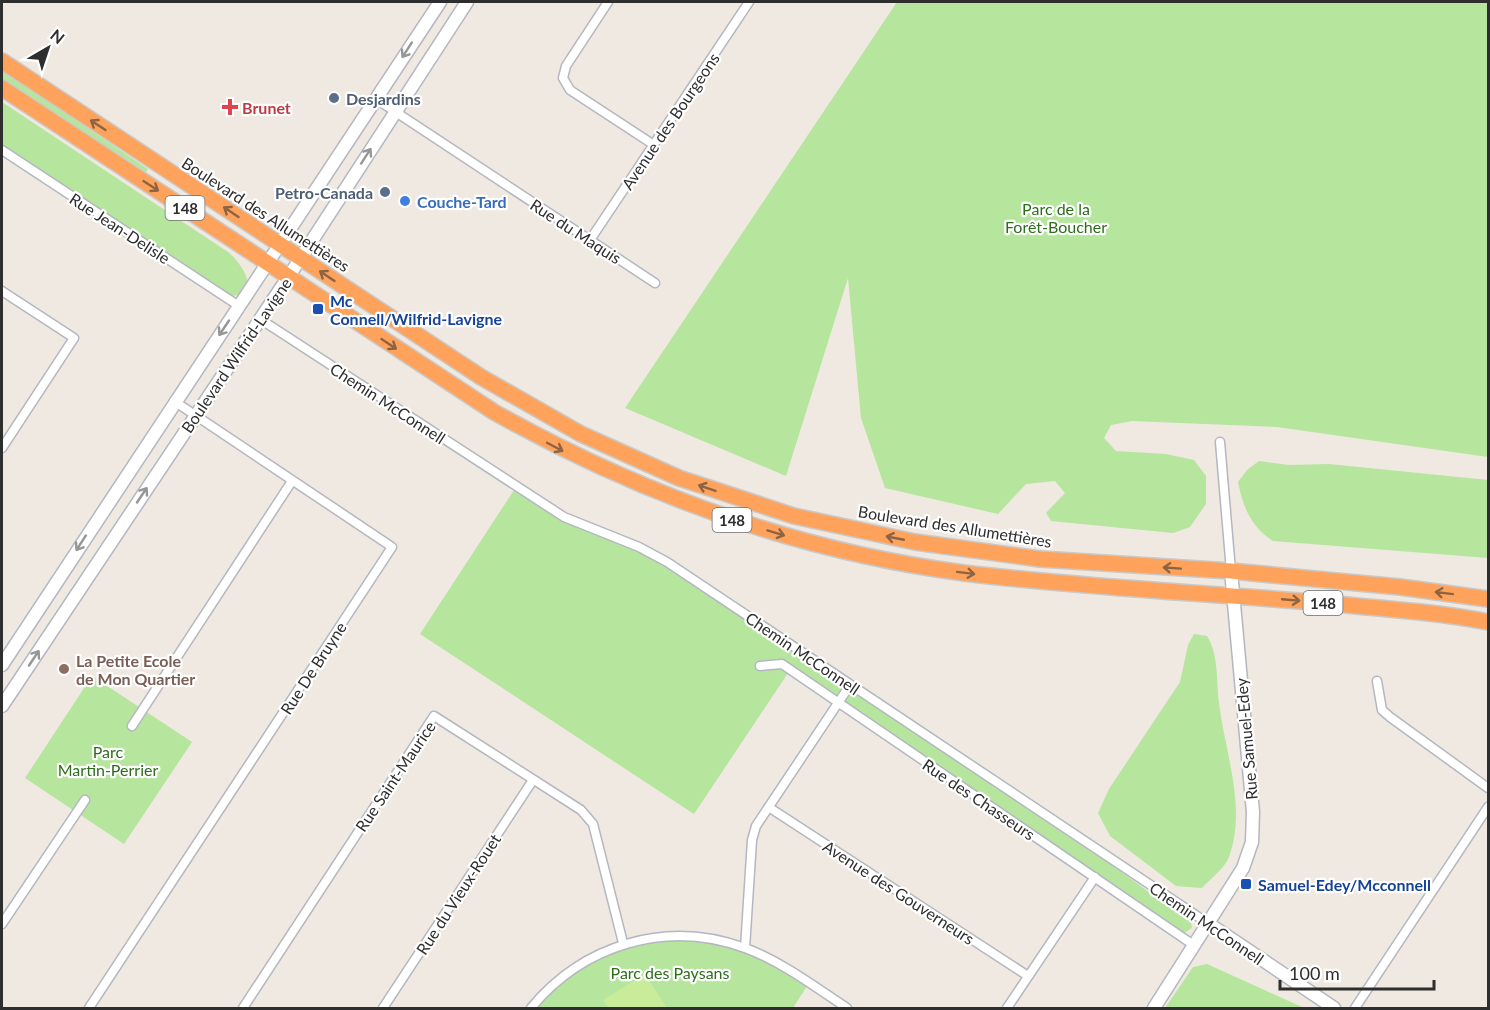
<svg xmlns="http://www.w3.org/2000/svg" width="1490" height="1010" viewBox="0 0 1490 1010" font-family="Lato,sans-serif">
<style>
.green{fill:#b6e59e}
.pitch{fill:#c9ec9a}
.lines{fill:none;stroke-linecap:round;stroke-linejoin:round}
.street-casing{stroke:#b4b7c1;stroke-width:11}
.secondary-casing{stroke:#b4b7c1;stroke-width:15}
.highway-casing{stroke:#c9c9c9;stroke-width:18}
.street{stroke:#fff;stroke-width:8}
.secondary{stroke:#fff;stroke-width:12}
.highway{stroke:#ffa35c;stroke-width:15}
.oneway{stroke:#969696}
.oneway2{stroke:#8c6343}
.service-dot{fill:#5c6f8a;stroke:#fff;stroke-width:2}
.health-dot{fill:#e0444e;stroke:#fff;stroke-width:2}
.shop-dot{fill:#3f7fe0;stroke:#fff;stroke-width:2}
.transit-dot{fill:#1a4fb4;stroke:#fff;stroke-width:2}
.education-dot{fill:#8d6e63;stroke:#fff;stroke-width:2}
.labels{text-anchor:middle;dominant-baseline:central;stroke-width:4.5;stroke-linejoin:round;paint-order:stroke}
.shield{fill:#fff;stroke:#6d6d6d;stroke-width:1.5}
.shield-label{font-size:15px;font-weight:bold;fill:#2e2e2e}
.service-label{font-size:16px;font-weight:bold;fill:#4e5e75;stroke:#fff;text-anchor:start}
.health-label{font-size:16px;font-weight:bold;fill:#be3a42;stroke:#fff;text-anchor:start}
.street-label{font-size:16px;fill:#2e2e2e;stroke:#fff}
.shop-label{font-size:16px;font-weight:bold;fill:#366cbe;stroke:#fff;text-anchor:start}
.park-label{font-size:16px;fill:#2c6e1b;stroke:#fff}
.transit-label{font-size:16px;font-weight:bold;fill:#164399;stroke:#fff;text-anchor:start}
.education-label{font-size:16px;font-weight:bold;fill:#785e54;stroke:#fff;text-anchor:start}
</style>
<rect width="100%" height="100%" fill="#efe9e1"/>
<!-- green -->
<path class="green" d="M897 2H1488V457L1277 427 1132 421 1111 425 1104 438 1116 451 1166 454 1194 460 1206 476V504L1190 527 1173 533 1051 521 1046 513 1065 493 1055 481 1026 484 998 514 885 488 861 418 848 278 786 476 625 408Z
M2 70 148 169 146 172 2 80Z
M2 102 228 252C243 264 263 296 229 296L2 145Z
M1259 461 1289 465 1329 464 1488 480V558L1273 541C1251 527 1243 507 1238 482L1248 469Z
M516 487 546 506 639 547 1018 796 1191 923 1192 928 1184 933 852 716 790 670 694 814 420 634Z
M1194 634 1207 636C1219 655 1216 680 1219 703 1225 753 1247 807 1229 857 1225 868 1210 879 1202 888L1176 886 1110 836 1098 813 1109 789 1180 682 1188 645Z
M92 676 192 742 124 844 25 778Z
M676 936 746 948 809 983 793 1008H531L597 953Z
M1207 964 1302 1007 1305 1008H1165L1193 967Z"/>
<!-- pitch -->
<path class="pitch" d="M645 974 667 1008H609L603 1000Z"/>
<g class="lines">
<!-- street casing -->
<g class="street-casing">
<path id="street" d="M608 2 566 66 563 78 570 90 654 145
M376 99 655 283
M2 150 239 306
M590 240 749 2
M2 291 74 338 2 448
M260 319 564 517 639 547 667 562 1209 924
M1220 442 1231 571
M760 666 782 664 1195 946
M1377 681 1382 710 1390 717 1488 788
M132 726 292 481
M770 808 1028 976
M2 924 85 800
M745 948 752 840 756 826 850 685
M89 1008 392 547 174 401
M243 1008 434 716 581 810 593 824 623 943
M383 1008 533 780
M531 1008C583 945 666 919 745 948 781 961 815 987 847 1008
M1007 1008 1095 877
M1355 1008 1488 807"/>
</g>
<!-- secondary casing -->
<g class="secondary-casing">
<path id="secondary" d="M2 665 440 2
M2 706 289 276 467 2
M1209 924 1334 1008
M1154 1008 1243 868 1252 842 1253 812 1231 571"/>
</g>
<!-- highway casing -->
<g class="highway-casing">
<path id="highway" d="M2 61 481 377 581 434 679 478 794 516 915 542 1040 559 1231 571 1400 587 1488 599
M2 88 494 412C640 494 797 551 964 573 1087 588 1212 593 1335 604 1386 609 1438 612 1488 622"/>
</g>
<!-- street -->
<use href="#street" class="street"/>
<!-- secondary -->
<use href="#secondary" class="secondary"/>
<!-- highway -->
<use href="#highway" class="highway"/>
</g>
<!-- one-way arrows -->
<defs><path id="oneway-shaft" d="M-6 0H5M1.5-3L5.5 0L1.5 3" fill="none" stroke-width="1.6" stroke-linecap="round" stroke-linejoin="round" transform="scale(1.5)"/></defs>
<g class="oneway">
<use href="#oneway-shaft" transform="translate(407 50) rotate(123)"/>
<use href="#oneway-shaft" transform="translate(366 156) rotate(-57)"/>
<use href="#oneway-shaft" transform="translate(224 328) rotate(124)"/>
<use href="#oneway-shaft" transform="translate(142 495) rotate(-56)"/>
<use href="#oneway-shaft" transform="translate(81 543) rotate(123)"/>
<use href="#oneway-shaft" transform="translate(34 658) rotate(-56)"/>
</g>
<g class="oneway2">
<use href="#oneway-shaft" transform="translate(98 125) rotate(-147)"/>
<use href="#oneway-shaft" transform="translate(151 186) rotate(33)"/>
<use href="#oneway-shaft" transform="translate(231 212) rotate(-146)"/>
<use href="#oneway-shaft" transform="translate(327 276) rotate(-146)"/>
<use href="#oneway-shaft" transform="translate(389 344) rotate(34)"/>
<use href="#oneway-shaft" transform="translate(555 447) rotate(28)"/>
<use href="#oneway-shaft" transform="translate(707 488) rotate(-161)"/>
<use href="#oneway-shaft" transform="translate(776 533) rotate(17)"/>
<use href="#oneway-shaft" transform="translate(895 538) rotate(-169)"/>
<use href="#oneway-shaft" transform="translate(1172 568) rotate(-176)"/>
<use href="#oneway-shaft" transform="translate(966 573) rotate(7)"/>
<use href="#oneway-shaft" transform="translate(1444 593) rotate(-173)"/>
<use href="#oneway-shaft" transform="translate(1291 600) rotate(5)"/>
</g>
<!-- markers -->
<g class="service-dot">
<circle cx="334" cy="98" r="6"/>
<circle cx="385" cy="192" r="6"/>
</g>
<path class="health-dot" d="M227 98h6v6h6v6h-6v6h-6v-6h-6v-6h6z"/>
<circle class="shop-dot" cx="405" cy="201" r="6"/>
<g class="transit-dot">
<rect x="312" y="303" width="12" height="12" rx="3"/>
<rect x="1240" y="878" width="12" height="12" rx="3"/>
</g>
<circle class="education-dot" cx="64" cy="669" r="6"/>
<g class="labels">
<!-- shield labels -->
<g class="shield">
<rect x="165.5" y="196" width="39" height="24" rx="4.5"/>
<rect x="712.5" y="508" width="39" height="24" rx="4.5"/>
<rect x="1303.5" y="591" width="39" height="24" rx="4.5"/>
</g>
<g class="shield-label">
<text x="185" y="208">148</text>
<text x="732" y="520">148</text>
<text x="1323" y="603">148</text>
</g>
<!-- service labels -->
<g class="service-label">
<text x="346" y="98">Desjardins</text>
<text x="373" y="192" text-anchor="end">Petro-Canada</text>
</g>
<!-- health labels -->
<g class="health-label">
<text x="242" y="107">Brunet</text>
</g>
<!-- street labels -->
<g class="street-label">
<text transform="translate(670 121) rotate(-56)">Avenue des Bourgeons</text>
<text transform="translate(266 214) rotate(33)">Boulevard des Allumettières</text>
<text transform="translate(120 228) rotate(33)">Rue Jean-Delisle</text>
<text transform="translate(576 231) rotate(33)">Rue du Maquis</text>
<text transform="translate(236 355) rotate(-56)">Boulevard Wilfrid-Lavigne</text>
<text transform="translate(388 403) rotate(33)">Chemin McConnell</text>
<text transform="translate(955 526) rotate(9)">Boulevard des Allumettières</text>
<text transform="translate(803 653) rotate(34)">Chemin McConnell</text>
<text transform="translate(313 668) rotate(-57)">Rue De Bruyne</text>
<text transform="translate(1246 739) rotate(-95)">Rue Samuel-Edey</text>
<text transform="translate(395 776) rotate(-56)">Rue Saint-Maurice</text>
<text transform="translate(979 799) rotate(34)">Rue des Chasseurs</text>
<text transform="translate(899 892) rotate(33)">Avenue des Gouverneurs</text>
<text transform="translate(458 894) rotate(-57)">Rue du Vieux-Rouet</text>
<text transform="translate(1207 923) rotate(34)">Chemin McConnell</text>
</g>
<!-- shop labels -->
<g class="shop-label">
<text x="417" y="201">Couche-Tard</text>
</g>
<!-- park labels -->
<g class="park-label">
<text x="1056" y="208">Parc de la<tspan x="1056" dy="18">Forêt-Boucher</tspan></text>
<text x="108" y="751">Parc<tspan x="108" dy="18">Martin-Perrier</tspan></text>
<text x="670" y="972">Parc des Paysans</text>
</g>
<!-- transit labels -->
<g class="transit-label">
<text x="330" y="300">Mc<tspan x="330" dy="18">Connell/Wilfrid-Lavigne</tspan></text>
<text x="1258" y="884">Samuel-Edey/Mcconnell</text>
</g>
<!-- education labels -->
<g class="education-label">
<text x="76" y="660">La Petite Ecole<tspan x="76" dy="18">de Mon Quartier</tspan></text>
</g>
</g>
<!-- border -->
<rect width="1490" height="1010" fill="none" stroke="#2e2e2e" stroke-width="6"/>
<!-- north arrow -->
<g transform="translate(48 48) rotate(39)" stroke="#ffffff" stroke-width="4.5" paint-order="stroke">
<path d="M0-4.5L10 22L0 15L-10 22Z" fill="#2e2e2e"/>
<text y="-9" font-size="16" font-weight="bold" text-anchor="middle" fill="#2e2e2e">N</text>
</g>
<!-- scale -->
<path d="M1280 980v9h154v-9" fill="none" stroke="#2e2e2e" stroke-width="3"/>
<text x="1289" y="980" font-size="18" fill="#2e2e2e" stroke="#ffffff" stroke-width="4.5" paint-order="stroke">100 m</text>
</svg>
